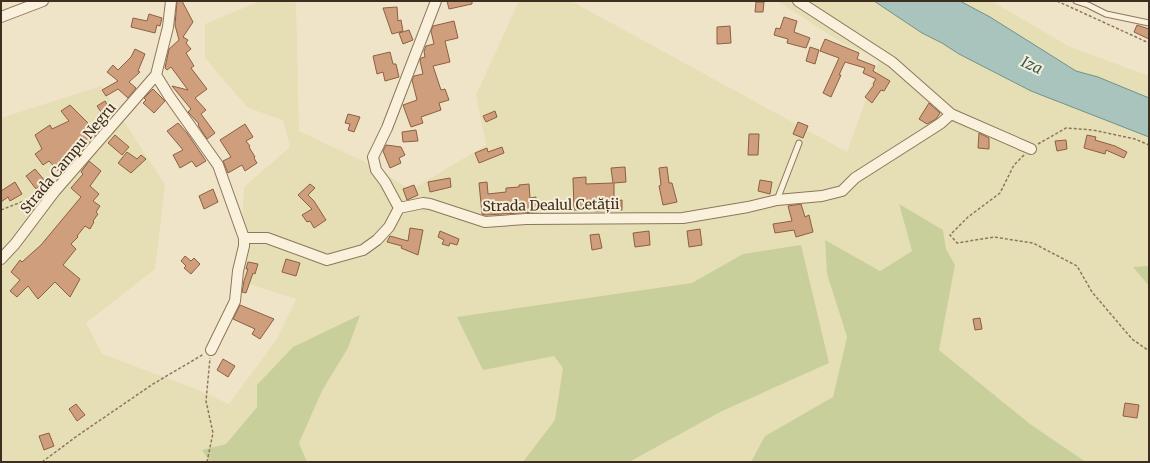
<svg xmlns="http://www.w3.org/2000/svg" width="1150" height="463" viewBox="0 0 1150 463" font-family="Merriweather,serif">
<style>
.farmland{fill:#e6deb5}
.green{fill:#c9cf9b}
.water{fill:#a9c4bc;stroke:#6f938a}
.building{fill:#cf9f7d;stroke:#8d5f41}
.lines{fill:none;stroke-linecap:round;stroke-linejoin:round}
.service-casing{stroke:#8d765c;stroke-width:7}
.minor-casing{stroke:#8d765c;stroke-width:12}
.path{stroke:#8d765c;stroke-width:1.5;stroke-dasharray:3 2;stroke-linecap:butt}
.service{stroke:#faf1dc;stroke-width:5}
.minor{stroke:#faf1dc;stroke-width:10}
.labels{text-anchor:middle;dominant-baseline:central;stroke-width:4;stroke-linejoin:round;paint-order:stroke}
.street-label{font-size:14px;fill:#3d2e20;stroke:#f7eed8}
.water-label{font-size:15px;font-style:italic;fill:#2f5d5a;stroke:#f7eed8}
</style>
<rect width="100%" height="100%" fill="#f0e4c8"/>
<!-- farmland -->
<path class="farmland" d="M260 1H281L296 3 299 131 363 161 411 190 486 145 476 95 519 1H571L847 152 880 59 844 44 777 1H992L1068 46 1149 76V266L1134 267 1149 286V462H1086L1030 424 939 350 955 265 946 249 943 230 899 205 912 251 879 271 825 240 827 274 847 337 833 397 765 436 751 462H307L299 443 322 391 348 348 360 315 257 385V407L226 444 202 450 210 462H1V118L101 86 165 185 155 269 86 323 102 354 193 388 229 404 277 339 296 299 239 281 244 187 290 147 283 120 248 108 205 58V24Z"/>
<!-- green -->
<path class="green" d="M899 204 943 230 946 249 955 265 939 350 1030 424 1086 462H751L765 436 833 397 847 337 827 274 825 240 880 271 912 251Z
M801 245 829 363 722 411 629 462H523L555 420 563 368 554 356 483 370 457 317 692 283 743 254Z
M1149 266V286L1133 267Z
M360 315 348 348 322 391 299 443 307 462H210L202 450 226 444 257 407V385L293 347Z"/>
<!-- water -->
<path class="water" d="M874 1H960L990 17 1076 71 1098 77 1149 98V137L1031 91 959 54 942 43 922 33Z"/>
<!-- building -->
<path class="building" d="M177 1H182L193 22 183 37 188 40 186 43 191 49 186 53 194 66 191 68 207 89 195 98 206 110 201 114 215 133 207 139 198 125 199 124 188 112 191 109 172 86 188 90 171 67 167 70 165 68 169 49 179 40 175 25Z
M447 1H472V4L449 9Z
M756 2H764L763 12H755Z
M397 7 398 21 401 20 403 31 392 34 383 8Z
M149 14 162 18 160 26 157 25 155 33 131 27 133 18 147 21Z
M784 17 797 21 794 32 810 38 806 48 787 43 788 39 774 35 776 28 780 29Z
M454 21 458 38 445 41 450 62 433 66 441 90 445 89 449 100 439 103 441 110 421 117 423 123 411 127 403 105 417 100 412 80 414 76 423 74 420 61 421 58 425 57 424 51 426 46 434 44 431 31 433 26Z
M1137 25 1149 29V39L1134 32Z
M730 26 731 43 717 44V27Z
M409 30 413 40 403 44 399 33Z
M825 39 859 53 857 59 875 66 873 71 890 81 884 91 881 90 872 103 865 97 874 85 873 84 876 79 863 73 865 68 845 62 839 75H841L831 97 823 93 839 58 820 51Z
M810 47 819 50 815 64 806 61Z
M135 49 145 54 138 71 140 72 129 82 136 88 128 98 118 89 106 96 102 90 118 81 107 72 113 65 118 70 131 57Z
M390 52 393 64H396L399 77 385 81 383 72 377 74 373 56Z
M153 89 165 101 154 113 143 103 146 100 144 98Z
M105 101 113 113 105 118 97 106Z
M929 103 940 113 936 119 927 124 919 119Z
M70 105 91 126 99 119 104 125 91 140 76 153V154L68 163 67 162 58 171 49 161 43 165 35 154 42 149 35 135 50 125 52 129 69 121 61 111Z
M495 111 497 117 486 122 483 116Z
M348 114 360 117 354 132 348 130 350 124 345 123Z
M798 122 808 126 803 138 793 134Z
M178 123 187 133 206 161 196 167 192 161 180 168 173 155 183 150 167 131Z
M245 124 253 137 246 141 250 146 249 147 255 157 254 158 257 163 245 171 242 165 228 173 223 161 231 157 220 140Z
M416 130 418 141 403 142 402 132Z
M979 133 989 138V149L978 148Z
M749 134H759L758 155H748Z
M115 135 129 147 122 155 108 143Z
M1087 135 1096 137 1095 140 1115 146 1127 152 1124 158 1106 150 1105 154 1084 148Z
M1066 140 1067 149 1057 151 1055 141Z
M386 145 401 147 405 155 399 158 401 163 390 168 383 151Z
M502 147 504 153 479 163 475 153 487 148 488 152Z
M127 152 137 159 141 155 146 159 131 173 118 163Z
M89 161 101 171 90 186 99 194 93 201 100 206 96 212 98 214 93 221 94 222 90 229 85 226 77 236 78 237 71 244 76 249 63 265 80 279 70 297 55 282 38 299 28 286 17 297 10 291 20 280 11 272 20 260 22 262 41 245 81 197 71 188 83 174 81 172Z
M625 167 626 182 614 183V201L622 200V210L595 211V209L574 210 573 178 586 177V184L613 183 611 168Z
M667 167 669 183H672L677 202 663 205 659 186 661 185 659 168Z
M35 169 45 181 36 189 26 176Z
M450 178 451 187 430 192 428 182Z
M760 180 772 182 770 194 758 191Z
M15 182 22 194 10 201 8 197 1 202V191Z
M487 182 488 194 506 192V188L519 187V185L529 184 530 198 536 197 537 212 486 215 482 214 479 183Z
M310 184 315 188 308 195 314 201 326 220 314 228 310 221 307 222 302 215 312 209 298 195Z
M414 185 418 195 407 200 403 189Z
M213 189 218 202 204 209 199 196Z
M801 204 805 217 809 215 813 232 796 237 794 230 775 233 773 224 792 221 788 206Z
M410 228 423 230 418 255 401 248 402 246 387 242 390 236 408 241Z
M700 229 702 245 689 247 687 231Z
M440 231 459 239 457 245 450 243 449 246 442 244 444 240 438 237Z
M649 231 650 245 635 247 633 233Z
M599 234 602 248 592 250 590 235Z
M185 256 191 261 194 258 200 264 191 274 184 268 186 266 181 261Z
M286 259 300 263 296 276 282 272Z
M248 262 258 264 255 274 253 273 246 293 242 292 244 281 248 269H246Z
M240 305 274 319 260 339 252 334 255 329 233 319Z
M980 318 982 329 975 330 973 319Z
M223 359 235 366 228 377 217 370Z
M1125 403 1139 405 1137 418 1123 416Z
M76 404 85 415 77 421 69 409Z
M49 433 54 446 44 450 39 436Z"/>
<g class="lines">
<!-- service casing -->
<g class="service-casing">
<path id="service" d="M1076 1 1088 5 1106 14 1149 23
M777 200 799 143"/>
</g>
<!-- minor casing -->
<g class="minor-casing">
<path id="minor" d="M171 1 168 27 156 75 169 96 218 165 244 238V246L238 271 235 301 211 350
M798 1 892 62 951 114 1031 149
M1 17 43 1
M399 208 423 203 430 204 485 222 526 219 683 218 748 207 777 200 822 196 842 191 855 178 932 129 941 123 951 114
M244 238H267L327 260 363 250 377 240 389 227 399 208 385 182 376 170 373 157 387 128 436 1
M1 259 15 244 55 191 156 75"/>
</g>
<!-- path -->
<path class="path" d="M1057 1 1149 43
M1038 144 1066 128 1093 130 1135 139 1149 145
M1024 155 1014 165 1000 193 968 217 950 235 957 243 994 237 1033 243 1077 266 1092 292 1132 339 1149 351
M1 210 39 195
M42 462 77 436 153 384 204 354
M207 462 213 433 206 401 210 358"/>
<!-- service -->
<use href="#service" class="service"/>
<!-- minor -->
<use href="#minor" class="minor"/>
</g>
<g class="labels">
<!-- street labels -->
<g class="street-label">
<text transform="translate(68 158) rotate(-50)">Strada Campu Negru</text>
<text transform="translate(551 205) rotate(-1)">Strada Dealul Cetății</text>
</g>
<!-- water labels -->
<g class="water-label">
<text transform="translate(1032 65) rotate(25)">Iza</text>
</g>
</g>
<!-- border -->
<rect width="1150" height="463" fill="none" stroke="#3d2e20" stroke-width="4"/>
</svg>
